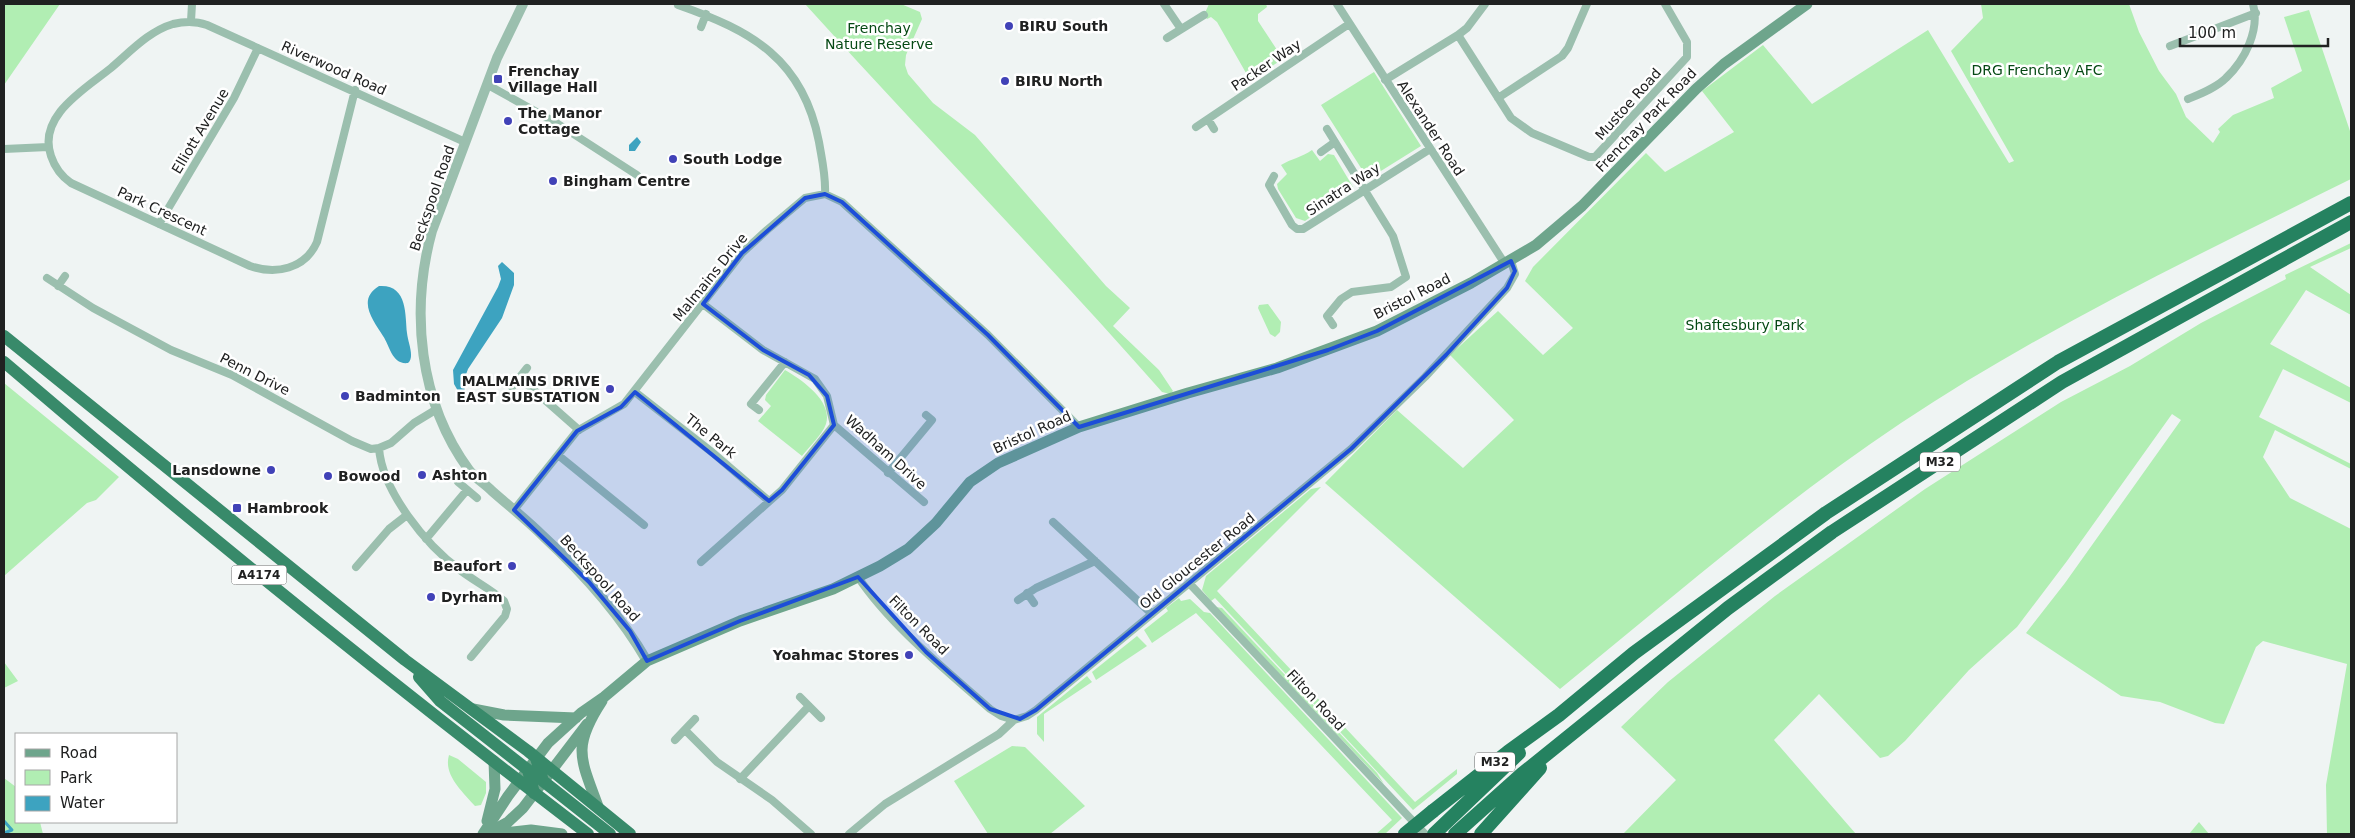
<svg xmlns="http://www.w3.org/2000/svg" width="2355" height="838" viewBox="0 0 2355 838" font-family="'DejaVu Sans',sans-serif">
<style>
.green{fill:#b1eeb3}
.water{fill:#3da3c0}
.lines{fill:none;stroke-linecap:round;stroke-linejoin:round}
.stream{stroke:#3da3c0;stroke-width:3}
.minor{stroke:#9bbfae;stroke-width:8}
.tertiary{stroke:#9bbfae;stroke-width:10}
.secondary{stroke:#6ea58c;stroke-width:11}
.trunk{stroke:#388a6a;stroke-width:12}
.motorway{stroke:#258260;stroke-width:14}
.motorway-bridge{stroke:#258260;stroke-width:14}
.marked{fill:#1d4ed8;fill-opacity:0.2;stroke:#1d4ed8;stroke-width:4;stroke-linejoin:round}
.poi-dot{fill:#4142b7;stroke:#fff;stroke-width:2}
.labels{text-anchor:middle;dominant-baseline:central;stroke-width:5;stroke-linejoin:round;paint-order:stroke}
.shield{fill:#fff;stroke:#636464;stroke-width:1}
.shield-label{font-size:12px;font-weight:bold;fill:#202121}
.poi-label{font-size:14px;font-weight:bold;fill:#202121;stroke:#fff;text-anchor:start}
.park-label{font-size:14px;fill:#054914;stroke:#fff}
.street-label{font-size:14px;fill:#202121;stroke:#fff}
</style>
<rect width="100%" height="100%" fill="#eff4f3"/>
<!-- green -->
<path class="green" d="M4 4H60L4 85Z
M805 4H901L920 12 922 19 906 55 905 65 908 74 933 103 975 135 1106 286 1130 308 1113 326 1159 370 1173 391 1170 394 1162 392C1046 260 923 135 805 4Z
M1209 4H1266L1267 7 1258 14V21L1283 59 1250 80 1217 22 1211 17 1207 19 1204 15Z
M1981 4H2129L2139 32 2159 71 2176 94 2186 117 2213 143 2220 132 2218 129 2233 115 2274 98 2271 88 2302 71 2284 17 2309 10 2351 134V179C2198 255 2044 328 1901 423 1781 503 1672 598 1560 689L1325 483 1397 410 1463 468 1514 420 1450 355 1498 311 1543 355 1573 328 1525 281 1533 267 1646 153 1665 172 1734 132 1702 91 1763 45 1812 104 1928 30 2009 163 2014 161 1951 51 1983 18Z
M1374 72 1421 146 1368 179 1321 105Z
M1312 150 1320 161 1328 154 1334 155 1353 187 1305 221 1296 218 1278 189 1277 184 1287 174 1281 165C1291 159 1302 157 1312 150Z
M2351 243V248L2310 267 2351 295V315L2306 290 2270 344 2351 388V403L2283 369 2259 417 2351 464V469L2275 430 2263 457 2290 498 2351 529V834H2327L2326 785 2347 664 2263 641 2256 647 2224 724 2215 723 2160 702 2121 696 2026 633 2065 583 2181 420 2172 414 2067 561 2017 627 1969 670 1905 741 1888 756 1880 758 1819 694 1774 740 1856 834H1623L1676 780 1621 727 1668 682 1775 596 1925 489 2061 402 2130 366 2201 323 2286 279 2285 275Z
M1268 304 1281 322 1280 332 1275 337 1270 334 1258 308 1259 305Z
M785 370C802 380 833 401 826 424 822 435 809 447 802 456L758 421 771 406 765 400 766 395Z
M4 383 119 477 96 500 87 503 4 576Z
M1321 487 1217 591 1415 802 1457 769V774L1413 810 1215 598 1211 601 1202 590 1206 576 1311 489Z
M1179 598 1181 601 1190 599 1204 612 1210 613 1402 818 1385 834H1376L1392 820 1196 613 1152 643 1144 630 1168 611 1166 608Z
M1216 607 1222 608 1377 773 1384 784Z
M1137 636 1147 646 1096 680 1092 672Z
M4 662 18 681 4 688Z
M1087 676 1092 682 1044 714V742L1037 734V717Z
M1012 746 1025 747 1085 806 1050 834H988L954 781Z
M449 755 458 759 486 782V793L481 805 475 806C463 792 443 775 449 755Z
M4 778 16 787V822H40L43 834H4Z
M2199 822 2209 834H2189Z"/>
<!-- water -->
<path class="water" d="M637 137 641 142 635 151H629V145Z
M502 262 514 273V285L502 318 468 369 464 380 465 394 462 398 454 384 453 370 498 287 501 279 498 266Z
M379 286C408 284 405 315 407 333 408 343 415 357 408 363 392 365 390 346 383 336 374 321 356 300 379 286Z"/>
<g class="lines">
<!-- stream -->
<path class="stream" d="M4 821 12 830 4 833"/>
<!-- minor -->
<path class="minor" d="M1164 4 1181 29
M1337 4 1505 264
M678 5C752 31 803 59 819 142 822 160 826 176 825 194
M191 21 192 4
M701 27 706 14
M1458 35 1511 118 1532 133 1589 157H1595L1687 57V42L1665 4
M1167 38 1204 15
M2170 46 2256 13
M1385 80 1458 35 1467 28 1485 4
M488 85 558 124 637 175
M355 90 317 242C305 269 276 275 250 266L71 183C61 176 55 168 51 156 37 116 85 89 111 68 130 52 149 31 173 24 185 21 196 21 207 25L465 142
M1498 98 1562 56 1568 48 1587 4
M2188 99C2200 94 2216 88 2226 78 2245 60 2260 30 2253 4
M1208 119 1214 129
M1196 127 1349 24
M1327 129 1393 236 1406 277 1391 287 1352 292 1341 299 1327 316 1333 325
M4 149 48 147
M1321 152 1335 142
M1274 176 1269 185 1292 225 1297 229H1303L1430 149
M159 224 234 98 258 48
M47 278 93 308 171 350 232 375 352 441 371 449 379 448 391 443 414 423 437 409
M58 286 65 276
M703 304 763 350 815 379 827 396 834 425 924 502
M520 378 579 430
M512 387 527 368
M635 392 713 453 769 501
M759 410 751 404 785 362
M379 448C382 491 426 545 460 570 474 581 491 589 504 601L507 609 505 616 471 657
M558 455 644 525
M888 473 932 420 926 415
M458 482 477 498
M514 510 577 431 624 404 742 253 767 230 805 198 825 194 842 202 988 335 1079 427
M1053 522 1152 614
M426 539 467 490
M701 562 782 490 834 425
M356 567 389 529 407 515
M858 577C891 626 946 670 990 709L1001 716 1014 720
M1189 583 1425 834
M1027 593 1034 603
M1018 600 1036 588 1095 561
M800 697 821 718
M685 730 717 762 772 800 811 834
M675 740 695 719
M740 779 809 706
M849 834 885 804 999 734 1014 720 1027 716 1036 710 1351 449 1425 377 1507 288 1515 274 1511 261"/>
<!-- tertiary -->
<path class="tertiary" d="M523 4 497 58 432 231C410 311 419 402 469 470 475 478 485 484 492 491 509 506 527 520 543 536 583 573 620 614 647 661"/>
<!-- secondary -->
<path class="secondary" d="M473 709 504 715 576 718
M599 809C581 759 571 748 602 701
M487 821 495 789 494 761
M483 834 508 796 548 743 581 713 604 697 647 661 740 621 833 589 880 566 908 549 936 523 970 482 998 463 1079 427 1188 393 1277 368 1377 331 1471 283 1536 245 1582 206 1696 89 1724 64 1807 4
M486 834 508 822 523 808 587 724
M496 834 531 830 562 834"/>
<!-- trunk -->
<path class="trunk" d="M4 336 405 660 528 751 630 834
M4 362C194 525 389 682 588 834
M419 677 440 701 528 770 534 793
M536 758 543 781 610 834"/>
<!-- motorway -->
<path class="motorway" d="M1433 811 1508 752 1559 715 1634 653 1826 513 2058 362 2351 203
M1434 834 1519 753
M1455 834 1522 774 1728 608 1832 532 2062 382 2351 222
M1481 834 1540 768"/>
<!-- motorway-bridge -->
<path class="motorway-bridge" d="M1405 834 1433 811"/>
</g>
<!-- marked area -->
<path class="marked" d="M825 194 842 202 988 335 1079 427 1328 350 1377 331 1511 261 1515 271 1507 288 1446 355 1351 449 1036 710 1020 719 990 709 926 652 858 577 740 621 647 661 630 631 589 582 514 510 577 431 621 407 635 392 769 501 782 490 834 425 827 396 809 375 763 350 703 304 742 253 805 198Z"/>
<!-- markers -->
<g class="poi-dot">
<circle cx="1009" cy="26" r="5"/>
<rect x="493" y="74" width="10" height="10" rx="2.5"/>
<circle cx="1005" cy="81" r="5"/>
<circle cx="508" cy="121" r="5"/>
<circle cx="673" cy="159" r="5"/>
<circle cx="553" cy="181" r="5"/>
<circle cx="610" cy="389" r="5"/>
<circle cx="345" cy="396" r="5"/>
<circle cx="271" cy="470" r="5"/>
<circle cx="422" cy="475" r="5"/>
<circle cx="328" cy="476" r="5"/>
<rect x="232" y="503" width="10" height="10" rx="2.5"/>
<circle cx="512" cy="566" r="5"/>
<circle cx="431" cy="597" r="5"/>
<circle cx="909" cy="655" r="5"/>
</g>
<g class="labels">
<!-- shield labels -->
<g class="shield">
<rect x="1920" y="452.5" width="40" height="19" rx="4"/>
<rect x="231.5" y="565.5" width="55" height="19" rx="4"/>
<rect x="1475" y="752.5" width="40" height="19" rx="4"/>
</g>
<g class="shield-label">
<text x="1940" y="462">M32</text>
<text x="259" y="575">A4174</text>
<text x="1495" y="762">M32</text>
</g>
<!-- poi labels -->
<g class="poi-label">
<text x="1019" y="26">BIRU South</text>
<text x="508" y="71">Frenchay<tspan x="508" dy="16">Village Hall</tspan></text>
<text x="1015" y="81">BIRU North</text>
<text x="518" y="113">The Manor<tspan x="518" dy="16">Cottage</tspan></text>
<text x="683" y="159">South Lodge</text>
<text x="563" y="181">Bingham Centre</text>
<text x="600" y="381" text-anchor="end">MALMAINS DRIVE<tspan x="600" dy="16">EAST SUBSTATION</tspan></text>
<text x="355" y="396">Badminton</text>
<text x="261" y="470" text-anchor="end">Lansdowne</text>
<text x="432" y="475">Ashton</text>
<text x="338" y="476">Bowood</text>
<text x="247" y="508">Hambrook</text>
<text x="502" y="566" text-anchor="end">Beaufort</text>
<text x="441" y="597">Dyrham</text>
<text x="899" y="655" text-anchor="end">Yoahmac Stores</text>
</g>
<!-- park labels -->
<g class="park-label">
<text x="879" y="28">Frenchay<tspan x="879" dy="16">Nature Reserve</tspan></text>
<text x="2037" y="70">DRG Frenchay AFC</text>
<text x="1745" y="325">Shaftesbury Park</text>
</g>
<!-- street labels -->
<g class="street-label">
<text transform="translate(1266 65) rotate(-34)">Packer Way</text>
<text transform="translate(334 68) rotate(24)">Riverwood Road</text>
<text transform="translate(1628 104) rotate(-48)">Mustoe Road</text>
<text transform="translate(1646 120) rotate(-46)">Frenchay Park Road</text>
<text transform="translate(1431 128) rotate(57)">Alexander Road</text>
<text transform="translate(200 131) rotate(-59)">Elliott Avenue</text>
<text transform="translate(1343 189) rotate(-33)">Sinatra Way</text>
<text transform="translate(432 198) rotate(-71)">Beckspool Road</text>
<text transform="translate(162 211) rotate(25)">Park Crescent</text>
<text transform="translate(710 277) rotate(-51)">Malmains Drive</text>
<text transform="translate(1412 296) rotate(-27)">Bristol Road</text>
<text transform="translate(255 374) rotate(27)">Penn Drive</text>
<text transform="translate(1032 432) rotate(-24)">Bristol Road</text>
<text transform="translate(711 436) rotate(39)">The Park</text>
<text transform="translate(886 452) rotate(42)">Wadham Drive</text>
<text transform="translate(1197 561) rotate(-39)">Old Gloucester Road</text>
<text transform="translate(600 578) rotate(48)">Beckspool Road</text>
<text transform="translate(919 625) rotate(45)">Filton Road</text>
<text transform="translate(1316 700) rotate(47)">Filton Road</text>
</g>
</g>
<!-- border -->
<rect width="2355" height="838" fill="none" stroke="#202121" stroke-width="10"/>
<!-- legend -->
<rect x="15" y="733" width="162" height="90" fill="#ffffff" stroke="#a6a6a6"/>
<rect x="25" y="749" width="25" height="8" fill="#6ea58c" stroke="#a6a6a6"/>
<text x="60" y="758" font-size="15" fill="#202121">Road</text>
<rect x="25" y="770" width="25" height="15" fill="#b1eeb3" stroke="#a6a6a6"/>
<text x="60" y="783" font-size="15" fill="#202121">Park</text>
<rect x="25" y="796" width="25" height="15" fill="#3da3c0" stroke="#a6a6a6"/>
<text x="60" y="808" font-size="15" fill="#202121">Water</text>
<!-- scale -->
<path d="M2180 38v8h148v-8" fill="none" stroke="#202121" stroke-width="2.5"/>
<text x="2188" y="38" font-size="15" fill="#202121" stroke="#ffffff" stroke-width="4" paint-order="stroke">100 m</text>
</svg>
